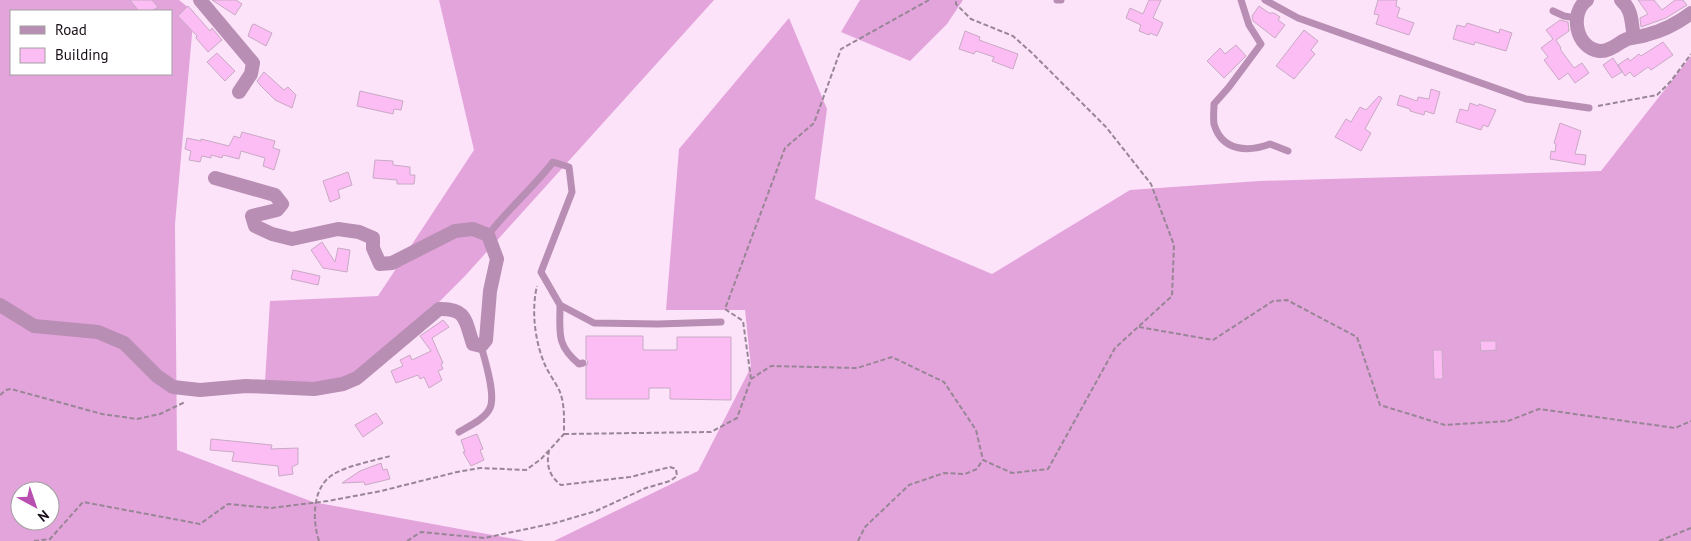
<svg xmlns="http://www.w3.org/2000/svg" width="1691" height="541" viewBox="0 0 1691 541" font-family="'PT Sans',sans-serif">
<style>
.forest{fill:#e3a4dc;fill-rule:evenodd}
.building{fill:#fcbcf4;stroke:#c8aac4}
.lines{fill:none;stroke-linecap:round;stroke-linejoin:round}
.path{stroke:#988696;stroke-width:2;stroke-dasharray:5 2.5;stroke-linecap:butt}
.service{stroke:#b98eb4;stroke-width:7}
.minor{stroke:#b98eb4;stroke-width:14}
</style>
<rect width="100%" height="100%" fill="#fce3f9"/>
<!-- forest -->
<path class="forest" d="M0 0H179L194 12 175 224 177 450 313 502 525 541H0ZM11 11H171V74H11ZM20 491H50V521H20Z
M439 0H714L465 276 438 303 344 382H265L270 301 378 296 474 150Z
M860 0H963L947 24 910 61 841 32Z
M789 18 827 109 815 199 992 274 1130 190 1259 181 1601 171 1691 56V541H554L698 471 751 367 745 310H666L679 149Z"/>
<!-- building -->
<path class="building" d="M130 0H152L158 7 152 11H139Z
M212 0H236L242 4 235 15Z
M1149 0H1161L1153 18 1163 23 1157 36 1150 33 1149 35 1139 31 1141 25 1126 18 1130 8 1143 14Z
M1378 0H1397L1396 6 1400 8 1397 17 1414 23 1409 35 1376 24 1379 15 1374 14Z
M1638 0H1654L1662 10 1675 0H1683L1687 5 1666 18 1641 27 1640 18 1648 14Z
M188 6 210 31 212 28 222 40 208 52 196 38 197 36 178 16Z
M1259 6 1269 13H1274L1280 17 1278 20 1285 25 1275 38 1253 21 1252 16Z
M1560 20 1568 22 1569 31 1556 40 1561 48 1560 49 1574 68 1582 63 1589 73 1575 83 1568 73 1559 80 1544 60 1548 57 1541 48 1553 39 1546 30Z
M1467 23 1499 33 1500 29 1512 33 1506 51 1475 42 1474 45 1453 39 1457 25 1465 27Z
M254 24 272 33 266 46 248 36 252 25Z
M1304 30 1318 41 1311 50 1315 54 1294 79 1276 66Z
M965 31 980 37 979 40 1018 54 1013 69 992 61 994 57 976 51 974 54 959 49Z
M1663 42 1673 55 1651 70 1648 67 1634 77 1630 72 1625 76 1618 65 1628 58 1630 61 1639 54 1641 56Z
M1236 45 1246 56 1224 78 1207 61 1220 48 1225 54Z
M217 53 235 71 225 81 207 62Z
M1613 58 1622 72 1612 78 1603 65Z
M264 72 284 90 288 87 296 95 292 108 275 100 260 85 257 81Z
M1431 89 1440 92 1434 114 1425 111 1424 115 1410 111V109L1397 105 1400 95 1417 101 1418 97 1429 99Z
M360 91 403 101 401 110 394 109 393 114 357 106Z
M1379 96 1382 98 1365 129 1371 133 1361 151 1335 137 1346 119 1351 122 1360 107 1366 110Z
M1470 103 1478 106 1479 104 1496 110 1488 127 1483 125 1481 130 1456 122 1460 109 1468 111Z
M1560 123 1581 131 1575 154 1586 155 1585 165 1550 159 1551 151 1555 152 1556 144 1554 143Z
M242 132 275 141 273 148 280 150 274 170 263 166 265 158 241 151 239 159 223 155 222 158 211 155V158L202 156 200 162 189 160 191 151 185 149 187 138 201 141V139L229 146 234 136 240 138Z
M375 160 393 161V165L410 167V175H415L414 184H397V180L373 178Z
M348 172 352 185 338 190 340 198 330 202 323 181Z
M322 242 335 262 338 248 350 250 347 272 323 268 311 250Z
M293 270 320 276 318 285 291 279Z
M443 320 449 327 432 338 443 363 441 364 443 369 438 371 442 380 429 388 424 377 420 379 418 375 396 383 391 371 403 366 400 360 410 355 412 360 431 351 420 336Z
M586 336H643V350H677V337H731V400L670 399V388H649V399H586V367L588 362 586 359Z
M1480 341H1496V350L1481 351Z
M1433 350H1442L1443 379H1434Z
M376 413 383 423 363 437 355 425Z
M477 434 483 449 480 450 484 460 471 466 463 452H465L461 440Z
M211 439 272 445 271 449 298 448V464L292 467 293 474 279 476 278 466 232 461 234 452 210 450Z
M381 463 383 470 387 469 390 479 365 485 364 482 342 483 360 471Z"/>
<g class="lines">
<!-- path -->
<path class="path" d="M1598 106 1657 95 1671 81 1691 54
M1139 327 1213 340 1273 301 1287 300 1357 337 1380 405 1445 425 1508 421 1539 409 1675 428 1691 421
M751 379 743 321 725 309 785 148 814 123 841 49 929 0
M0 395 6 390 11 389 102 414 137 419 160 414 185 402
M564 434 711 432 737 418 751 379 771 366 857 368 892 357 944 382 976 430 983 460 1012 473 1048 469 1115 348 1172 296 1174 245 1151 184 1106 127 1032 53 1013 36 971 19 956 4V0
M34 541 50 539 83 502 200 524 228 504 271 508 328 501 381 491 457 472 480 468 526 470 541 459 564 434C564 420 565 406 560 392 556 383 549 374 545 365 535 342 531 311 537 286
M319 541C312 520 312 486 334 474 349 465 373 461 390 456
M407 541 421 532 484 538 555 523 596 511 646 488 670 481 677 476 676 469 670 467 630 477 561 485C549 476 546 465 549 451
M858 541 865 527 909 485 944 473 965 474 977 469 982 461
M1659 541 1691 528"/>
<!-- service -->
<path class="service" d="M1057 0H1061
M1241 0 1249 25 1261 44 1229 87 1214 104C1214 110 1213 118 1214 124 1222 152 1249 152 1270 144L1288 151
M1265 0 1298 18 1526 99 1589 108
M1553 11 1564 16 1576 18
M488 235C508 209 533 188 553 162L569 167 572 192 541 272 560 305 594 323 658 324 721 322
M560 305C560 333 556 345 579 364L583 363
M459 432C469 426 485 419 490 408 496 395 485 360 481 346"/>
<!-- minor -->
<path class="minor" d="M200 0 253 63 251 74 239 92
M1587 0C1569 13 1576 48 1599 51 1610 52 1618 43 1627 39 1634 37 1640 37 1646 35 1662 31 1678 23 1691 13
M1621 0C1633 10 1631 23 1634 37
M0 305 34 326 98 332 124 343 157 376 173 387 200 390 246 386 314 389 343 384 357 378 439 309C468 308 465 322 473 344L481 346 486 340 490 291 497 259 488 235 473 229 455 231 392 263 380 264 373 248V238L359 232 338 229 292 239 272 234 255 226 252 216 277 210 282 204 275 195 215 178"/>
</g>
<!-- legend -->
<rect x="10" y="10" width="162" height="65" fill="#ffffff" stroke="#a39fa2"/>
<rect x="20" y="26" width="25" height="8" fill="#b98eb4" stroke="#a39fa2"/>
<text x="55" y="35" font-size="15" fill="#180e17">Road</text>
<rect x="20" y="48" width="25" height="15" fill="#fcbcf4" stroke="#a39fa2"/>
<text x="55" y="60" font-size="15" fill="#180e17">Building</text>
<!-- north arrow -->
<g transform="translate(35 506) rotate(140)"><circle r="24" fill="#ffffff" stroke="#a39fa2"/>
<path d="M0-4L9 19L0 12L-9 19Z" fill="#b94fb1"/>
<text y="-8" font-size="14" font-weight="bold" text-anchor="middle" fill="#180e17">N</text>
</g>
</svg>
